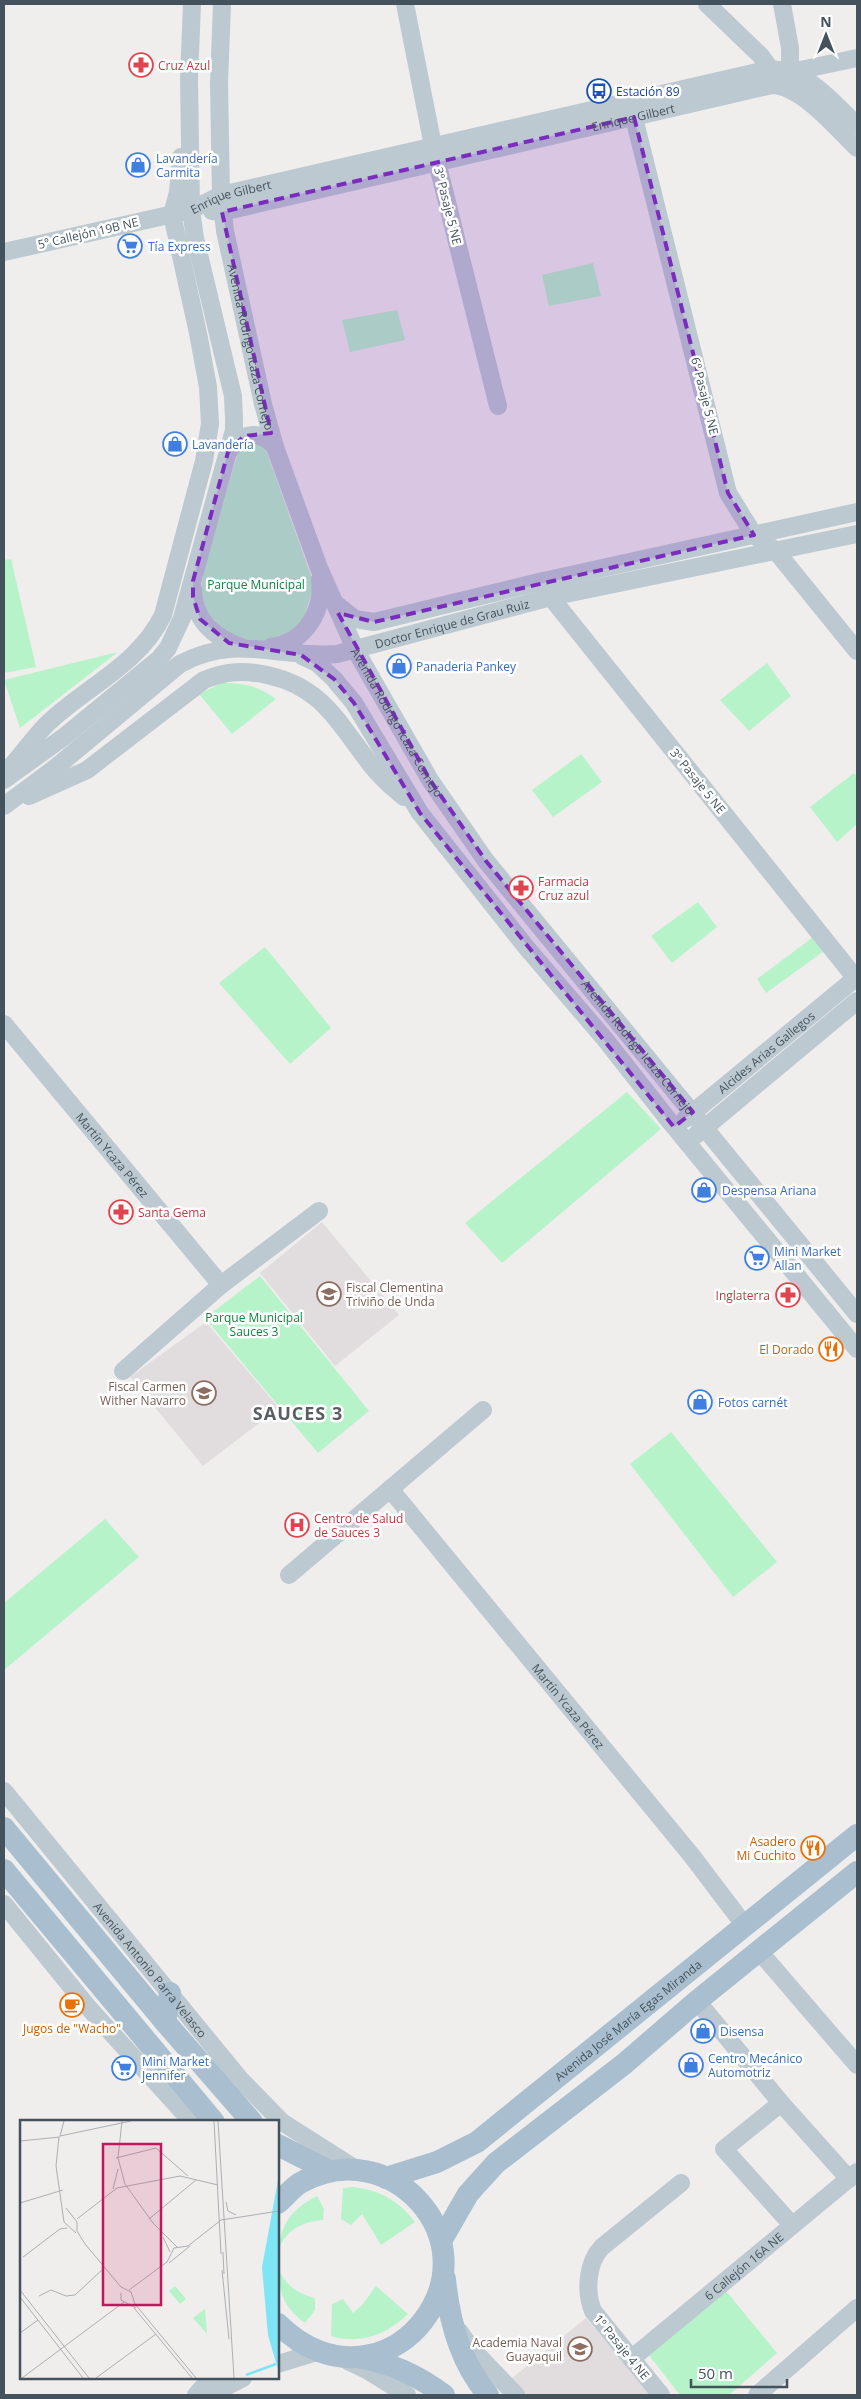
<svg xmlns="http://www.w3.org/2000/svg" width="861" height="2399" viewBox="0 0 861 2399" font-family="'Open Sans',sans-serif">
<style>
.education{fill:#e1dddf}
.green{fill:#b6f3c9}
.lines{fill:none;stroke-linecap:round;stroke-linejoin:round}
.minor{stroke:#bcc9d1;stroke-width:18}
.major{stroke:#a9bfcf;stroke-width:22}
.marked{fill:#7b2cbf;fill-opacity:0.2;stroke:#7b2cbf;stroke-width:4;stroke-dasharray:10 6;stroke-linejoin:round}
.labels{text-anchor:middle;dominant-baseline:central;stroke-width:5;stroke-linejoin:round;paint-order:stroke}
.health-label{font-size:12px;fill:#be3a42;stroke:#fff;text-anchor:start}
.transit-label{font-size:12px;fill:#164399;stroke:#fff;text-anchor:start}
.street-label{font-size:12px;fill:#43525c;stroke:#fff}
.shop-label{font-size:12px;fill:#366cbe;stroke:#fff;text-anchor:start}
.park-label{font-size:12px;fill:#0d8540;stroke:#fff}
.education-label{font-size:12px;fill:#785e54;stroke:#fff;text-anchor:end}
.food-label{font-size:12px;fill:#c56008;stroke:#fff;text-anchor:end}
.district-label{font-size:18px;font-weight:bold;letter-spacing:1px;fill:#595e63;stroke:#fff}
.inset-river{fill:none;stroke:#7ee5f5;stroke-width:2.5}
.inset-road{fill:none;stroke:#abafb3;stroke-width:1}
.view{fill:#c2185b;fill-opacity:0.15;stroke:#c2185b;stroke-width:2.5}
.inset-edge{fill:none;stroke:#43525c;stroke-width:2.5}
</style>
<rect width="100%" height="100%" fill="#f0eded"/>
<!-- education -->
<path class="education" d="M322 1222 399 1315 335 1366 260 1273Z
M206 1322 279 1408 203 1466 130 1377Z
M586 2318 651 2395H525L511 2379Z"/>
<!-- green -->
<path class="green" d="M593 263 601 296 549 306 542 275Z
M397 310 405 340 350 352 342 320Z
M256 443 263 446 267 453 312 579V591L303 620 289 633 264 644 244 643 221 628 206 610 201 594 204 564 239 450 243 446Z
M11 559 36 667 4 673V560Z
M118 652 20 728 4 680Z
M767 663 791 696 749 731 720 700Z
M222 683C243 683 259 686 276 699L232 734 199 694Z
M581 754 602 782 553 817 532 790Z
M854 773 857 776V824L837 842 810 807Z
M698 902 717 927 672 963 651 936Z
M816 935 827 949 766 993 757 979Z
M265 947 331 1028 290 1064 219 983Z
M627 1092 661 1129 502 1263 465 1223Z
M260 1276 369 1411 318 1453 205 1318Z
M671 1432 777 1562 733 1597 630 1464Z
M105 1519 139 1557 4 1670V1603Z
M353 2187C380 2190 399 2201 415 2222L381 2245 362 2214 351 2225 341 2219 343 2188Z
M317 2196 324 2209 323 2220C267 2224 261 2285 315 2298V2310L305 2323C283 2307 278 2291 278 2264 278 2230 286 2212 317 2196Z
M376 2286 408 2314C386 2335 360 2345 331 2336L332 2304 343 2299 353 2313 363 2304Z
M726 2291 777 2353 729 2395H680L648 2354Z"/>
<g class="lines">
<!-- minor -->
<g class="minor">
<path id="s1" d="M222 4 219 84 221 195 225 231 263 404 275 447 319 568 356 651 430 780 486 861 857 1314"/>
<path d="M405 4 433 146 498 406"/>
<path d="M707 4 761 56 776 77"/>
<path d="M782 4 790 48V83"/>
<path d="M791 72 857 58"/>
<path d="M631 106 728 493 754 535 775 550 857 651"/>
<path id="s2" d="M212 211 222 212 772 85C802 86 835 127 857 148"/>
<path id="s3" d="M4 252 191 210 221 195 771 69C809 71 831 101 857 125"/>
<path d="M229 451C241 432 260 429 275 447"/>
<path d="M193 589C193 619 214 638 241 647"/>
<path d="M545 590 857 980"/>
<path d="M336 604 355 619 374 622 539 582 857 512"/>
<path d="M271 647C305 643 324 611 320 579"/>
<path d="M302 656 317 663 334 679 354 703 420 813 526 947 604 1038 667 1118 857 1349"/>
<path d="M12 765C24 752 34 737 47 724 85 687 139 665 163 615L204 461 210 424 208 387 198 333 172 215 178 192 181 157"/>
<path d="M4 780 65 736 159 659 168 648 182 618 234 430V419L233 396 195 238 191 210 189 79 192 4"/>
<path d="M29 796 87 770 204 680C226 671 244 670 267 675 327 688 340 728 376 771 384 780 394 789 404 797"/>
<path id="s4" d="M4 806 55 768 180 664C237 633 279 659 337 654L551 597 857 534"/>
<path id="s5" d="M4 1024 221 1285"/>
<path id="s6" d="M685 1119 857 977"/>
<path d="M696 1135 857 1001"/>
<path d="M123 1371 221 1285 319 1211"/>
<path id="s7" d="M390 1489 692 1856 745 1926"/>
<path d="M289 1575 483 1410"/>
<path id="s8" d="M4 1791 240 2079 282 2122 359 2171"/>
<path d="M4 1904 87 2006 192 2122"/>
<path d="M759 1951 857 2065"/>
<path d="M697 2001 781 2103 849 2179"/>
<path d="M781 2103 724 2149 792 2225"/>
<path d="M460 2332 470 2347 516 2395"/>
<path id="s9" d="M631 2359 857 2172"/>
<path d="M348 2361 367 2370 407 2395"/>
<path d="M278 2364 317 2352"/>
<path d="M196 2395 211 2378"/>
<path d="M210 2395 243 2378"/>
<path d="M661 2395 593 2311C585 2292 587 2262 602 2247L681 2183"/>
<path d="M757 2395 857 2308"/>
</g>
<!-- major -->
<g class="major">
<path d="M4 1828 165 2022 252 2122"/>
<path d="M4 1870 214 2122"/>
<path d="M165 2022 170 1993"/>
<path d="M278 2145 329 2171"/>
<path id="s10" d="M386 2178 437 2162 477 2142 857 1835"/>
<path d="M278 2203C285 2197 292 2188 300 2183 390 2132 487 2238 423 2321 410 2338 391 2351 370 2355 335 2363 302 2348 278 2324"/>
<path d="M441 2241 468 2194 496 2163 624 2064 697 2001 857 1872"/>
<path d="M445 2279C449 2321 460 2362 488 2395"/>
<path d="M361 2358C391 2363 420 2377 444 2395"/>
</g>
</g>
<!-- marked area -->
<path class="marked" d="M634 117 728 493 754 535 374 622 338 613 430 780 486 861 693 1112 674 1127 420 813 354 703 334 679 301 655 229 643 200 619 193 597V581L228 452 244 436 271 433 222 212Z"/>
<!-- icons -->
<defs>
<g id="pharmacy-ring" transform="scale(1.25)"><circle r="9.5" fill="#fff" stroke="#e0444e" stroke-width="1.5"/><path d="M-2-6h4v4h4v4h-4v4h-4v-4h-4v-4h4Z" fill="#e0444e"/></g>
<g id="bus-ring" transform="scale(1.25)"><circle r="9.5" fill="#fff" stroke="#1a4fb4" stroke-width="1.5"/><path d="M-5-6H5V4H4V6H2V4H-2V6H-4V4H-5ZM-3.5-4V0h7V-4ZM-3.5 1.2v1.5H-2V1.2ZM2 1.2v1.5H3.5V1.2Z" fill="#1a4fb4"/></g>
<g id="shop-ring" transform="scale(1.25)"><circle r="9.5" fill="#fff" stroke="#3f7fe0" stroke-width="1.5"/><path d="M-5-2.5h2.3a2.7 3.5 0 0 1 5.4 0H5L5.5 6h-11ZM-1.5-2.5h3a1.5 2.3 0 0 0-3 0Z" fill="#3f7fe0"/></g>
<g id="supermarket-ring" transform="scale(1.25)"><circle r="9.5" fill="#fff" stroke="#3f7fe0" stroke-width="1.5"/><path d="M-6-5.5h2.5l.6 2H6L4.5 2H-2.5L-4.4-4H-6ZM-1.5 3.2a1.3 1.3 0 1 0 .1 0ZM3 3.2a1.3 1.3 0 1 0 .1 0Z" fill="#3f7fe0"/></g>
<g id="school-ring" transform="scale(1.25)"><circle r="9.5" fill="#fff" stroke="#8d6e63" stroke-width="1.5"/><path d="M0-5L7-2L0 1L-7-2ZM-4 1L0 2.5L4 1V4Q0 6-4 4Z" fill="#8d6e63"/></g>
<g id="restaurant-ring" transform="scale(1.25)"><circle r="9.5" fill="#fff" stroke="#e8710a" stroke-width="1.5"/><path d="M-5-6h1v4h1v-4h1v4h1v-4h1v5L-1.5 .5V6h-2V.5L-5-1ZM5-6V6H3V1.5H1.5Q1.5-4 5-6Z" fill="#e8710a"/></g>
<g id="hospital-ring" transform="scale(1.25)"><circle r="9.5" fill="#fff" stroke="#e0444e" stroke-width="1.5"/><path d="M-5-5h3v3.5h4V-5h3V5h-3V1.5h-4V5h-3Z" fill="#e0444e"/></g>
<g id="cafe-ring" transform="scale(1.25)"><circle r="9.5" fill="#fff" stroke="#e8710a" stroke-width="1.5"/><path d="M-5.5-4.5H6V0H3Q3 3.5 0 3.5H-2.5Q-5.5 3.5-5.5 0ZM3-3.2v2h1.7v-2ZM-6 4.5H4V6H-6Z" fill="#e8710a"/></g>
</defs>
<g fill-rule="evenodd">
<use href="#pharmacy-ring" x="141" y="65"/>
<use href="#bus-ring" x="599" y="91"/>
<use href="#shop-ring" x="138" y="165"/>
<use href="#supermarket-ring" x="130" y="246"/>
<use href="#shop-ring" x="175" y="444"/>
<use href="#shop-ring" x="399" y="666"/>
<use href="#pharmacy-ring" x="521" y="888"/>
<use href="#shop-ring" x="704" y="1190"/>
<use href="#pharmacy-ring" x="121" y="1212"/>
<use href="#supermarket-ring" x="757" y="1258"/>
<use href="#school-ring" x="329" y="1294"/>
<use href="#pharmacy-ring" x="788" y="1295"/>
<use href="#restaurant-ring" x="831" y="1349"/>
<use href="#school-ring" x="204" y="1393"/>
<use href="#shop-ring" x="700" y="1402"/>
<use href="#hospital-ring" x="297" y="1525"/>
<use href="#restaurant-ring" x="813" y="1848"/>
<use href="#cafe-ring" x="72" y="2005"/>
<use href="#shop-ring" x="703" y="2031"/>
<use href="#shop-ring" x="691" y="2065"/>
<use href="#supermarket-ring" x="124" y="2068"/>
<use href="#school-ring" x="580" y="2349"/>
</g>
<g class="labels">
<!-- health labels -->
<g class="health-label">
<text x="158" y="65">Cruz Azul</text>
<text x="538" y="881">Farmacia<tspan x="538" dy="14">Cruz azul</tspan></text>
<text x="138" y="1212">Santa Gema</text>
<text x="770" y="1295" text-anchor="end">Inglaterra</text>
<text x="314" y="1518">Centro de Salud<tspan x="314" dy="14">de Sauces 3</tspan></text>
</g>
<!-- transit labels -->
<g class="transit-label">
<text x="616" y="91">Estación 89</text>
</g>
<!-- street labels -->
<g class="street-label">
<text stroke="none"><textPath href="#s2" startOffset="432">Enrique Gilbert</textPath></text>
<text stroke="none"><textPath href="#s3" startOffset="234">Enrique Gilbert</textPath></text>
<text transform="translate(448 206) rotate(76)">3º Pasaje 5 NE</text>
<text transform="translate(88 233) rotate(-13)">5º Callejón 19B NE</text>
<text stroke="none"><textPath href="#s1" startOffset="346">Avenida Rodrigo Icaza Cornejo</textPath></text>
<text transform="translate(705 396) rotate(76)">6º Pasaje 5 NE</text>
<text stroke="none"><textPath href="#s4" startOffset="505">Doctor Enrique de Grau Ruiz</textPath></text>
<text stroke="none"><textPath href="#s1" startOffset="751">Avenida Rodrigo Icaza Cornejo</textPath></text>
<text transform="translate(698 781) rotate(51)">3º Pasaje 5 NE</text>
<text stroke="none"><textPath href="#s1" startOffset="1156">Avenida Rodrigo Icaza Cornejo</textPath></text>
<text stroke="none"><textPath href="#s6" startOffset="105">Alcides Arias Gallegos</textPath></text>
<text stroke="none"><textPath href="#s5" startOffset="170">Martín Ycaza Pérez</textPath></text>
<text stroke="none"><textPath href="#s7" startOffset="281">Martín Ycaza Pérez</textPath></text>
<text stroke="none"><textPath href="#s8" startOffset="231">Avenida Antonio Parra Velasco</textPath></text>
<text stroke="none"><textPath href="#s10" startOffset="292">Avenida José María Egas Miranda</textPath></text>
<text stroke="none"><textPath href="#s9" startOffset="146">6 Callejón 16A NE</textPath></text>
<text transform="translate(622 2347) rotate(51)">1º Pasaje 4 NE</text>
</g>
<!-- shop labels -->
<g class="shop-label">
<text x="156" y="158">Lavandería<tspan x="156" dy="14">Carmita</tspan></text>
<text x="148" y="246">Tía Express</text>
<text x="192" y="444">Lavandería</text>
<text x="416" y="666">Panaderia Pankey</text>
<text x="722" y="1190">Despensa Ariana</text>
<text x="774" y="1251">Mini Market<tspan x="774" dy="14">Allan</tspan></text>
<text x="718" y="1402">Fotos carnét</text>
<text x="720" y="2031">Disensa</text>
<text x="708" y="2058">Centro Mecánico<tspan x="708" dy="14">Automotriz</tspan></text>
<text x="142" y="2061">Mini Market<tspan x="142" dy="14">Jennifer</tspan></text>
</g>
<!-- park labels -->
<g class="park-label">
<text x="256" y="584">Parque Municipal</text>
<text x="254" y="1317">Parque Municipal<tspan x="254" dy="14">Sauces 3</tspan></text>
</g>
<!-- education labels -->
<g class="education-label">
<text x="346" y="1287" text-anchor="start">Fiscal Clementina<tspan x="346" dy="14">Triviño de Unda</tspan></text>
<text x="186" y="1386">Fiscal Carmen<tspan x="186" dy="14">Wither Navarro</tspan></text>
<text x="562" y="2342">Academia Naval<tspan x="562" dy="14">Guayaquil</tspan></text>
</g>
<!-- food labels -->
<g class="food-label">
<text x="814" y="1349">El Dorado</text>
<text x="796" y="1841">Asadero<tspan x="796" dy="14">Mi Cuchito</tspan></text>
<text x="72" y="2028" text-anchor="middle">Jugos de "Wacho"</text>
</g>
<!-- district labels -->
<g class="district-label">
<text x="298" y="1413">SAUCES 3</text>
</g>
</g>
<!-- overview -->
<g transform="translate(20 2120)">
<rect width="259" height="259" fill="#f0eded"/>
<path d="M155 166 166 179 160 184 149 171ZM185 189 187 214 173 198Z" fill="#b6f3c9"/>
<path d="M259 55V253L248 215 242 147Z" fill="#7ee5f5"/>
<path class="inset-river" d="M226 255 256 244"/>
<path class="inset-road" d="M44 1 40 16 111 1M102 1 98 38 105 64 133 103 157 127M194 1 201 134M198 1 214 258M39 17 36 46 44 102 56 113M0 21 40 17M96 38 136 28 168 56M93 69 98 49M206 82 208 91 216 95M0 83 43 70M46 88 57 102M57 99 97 68 160 56 198 65M129 99 176 60M57 102V111L65 124 101 167 111 172 115 184 176 258M143 117 150 132M203 132 204 154M3 137 40 109 47 108M149 143 170 126M202 150 209 219M0 170 69 258M109 170 147 142 154 128 168 126 201 100 259 91M101 173V180L116 188M19 176 31 170 46 176 55 175 83 149M0 177 63 258M114 188 172 258M0 213 18 200M2 258 104 182M76 258 136 214"/>
<path class="view" d="M83 24H141V185H83Z"/>
<rect width="259" height="259" class="inset-edge"/>
</g>
<!-- border -->
<rect width="861" height="2399" fill="none" stroke="#43525c" stroke-width="10"/>
<!-- north arrow -->
<g transform="translate(826 35)" stroke="#ffffff" stroke-width="4" paint-order="stroke">
<path d="M0-4L9 19L0 12L-9 19Z" fill="#43525c"/>
<text y="-8" font-size="14" font-weight="bold" text-anchor="middle" fill="#43525c">N</text>
</g>
<!-- scale -->
<path d="M691 2379v8h96v-8" fill="none" stroke="#43525c" stroke-width="2.5"/>
<text x="698" y="2379" font-size="15" fill="#43525c" stroke="#ffffff" stroke-width="4" paint-order="stroke">50 m</text>
</svg>
